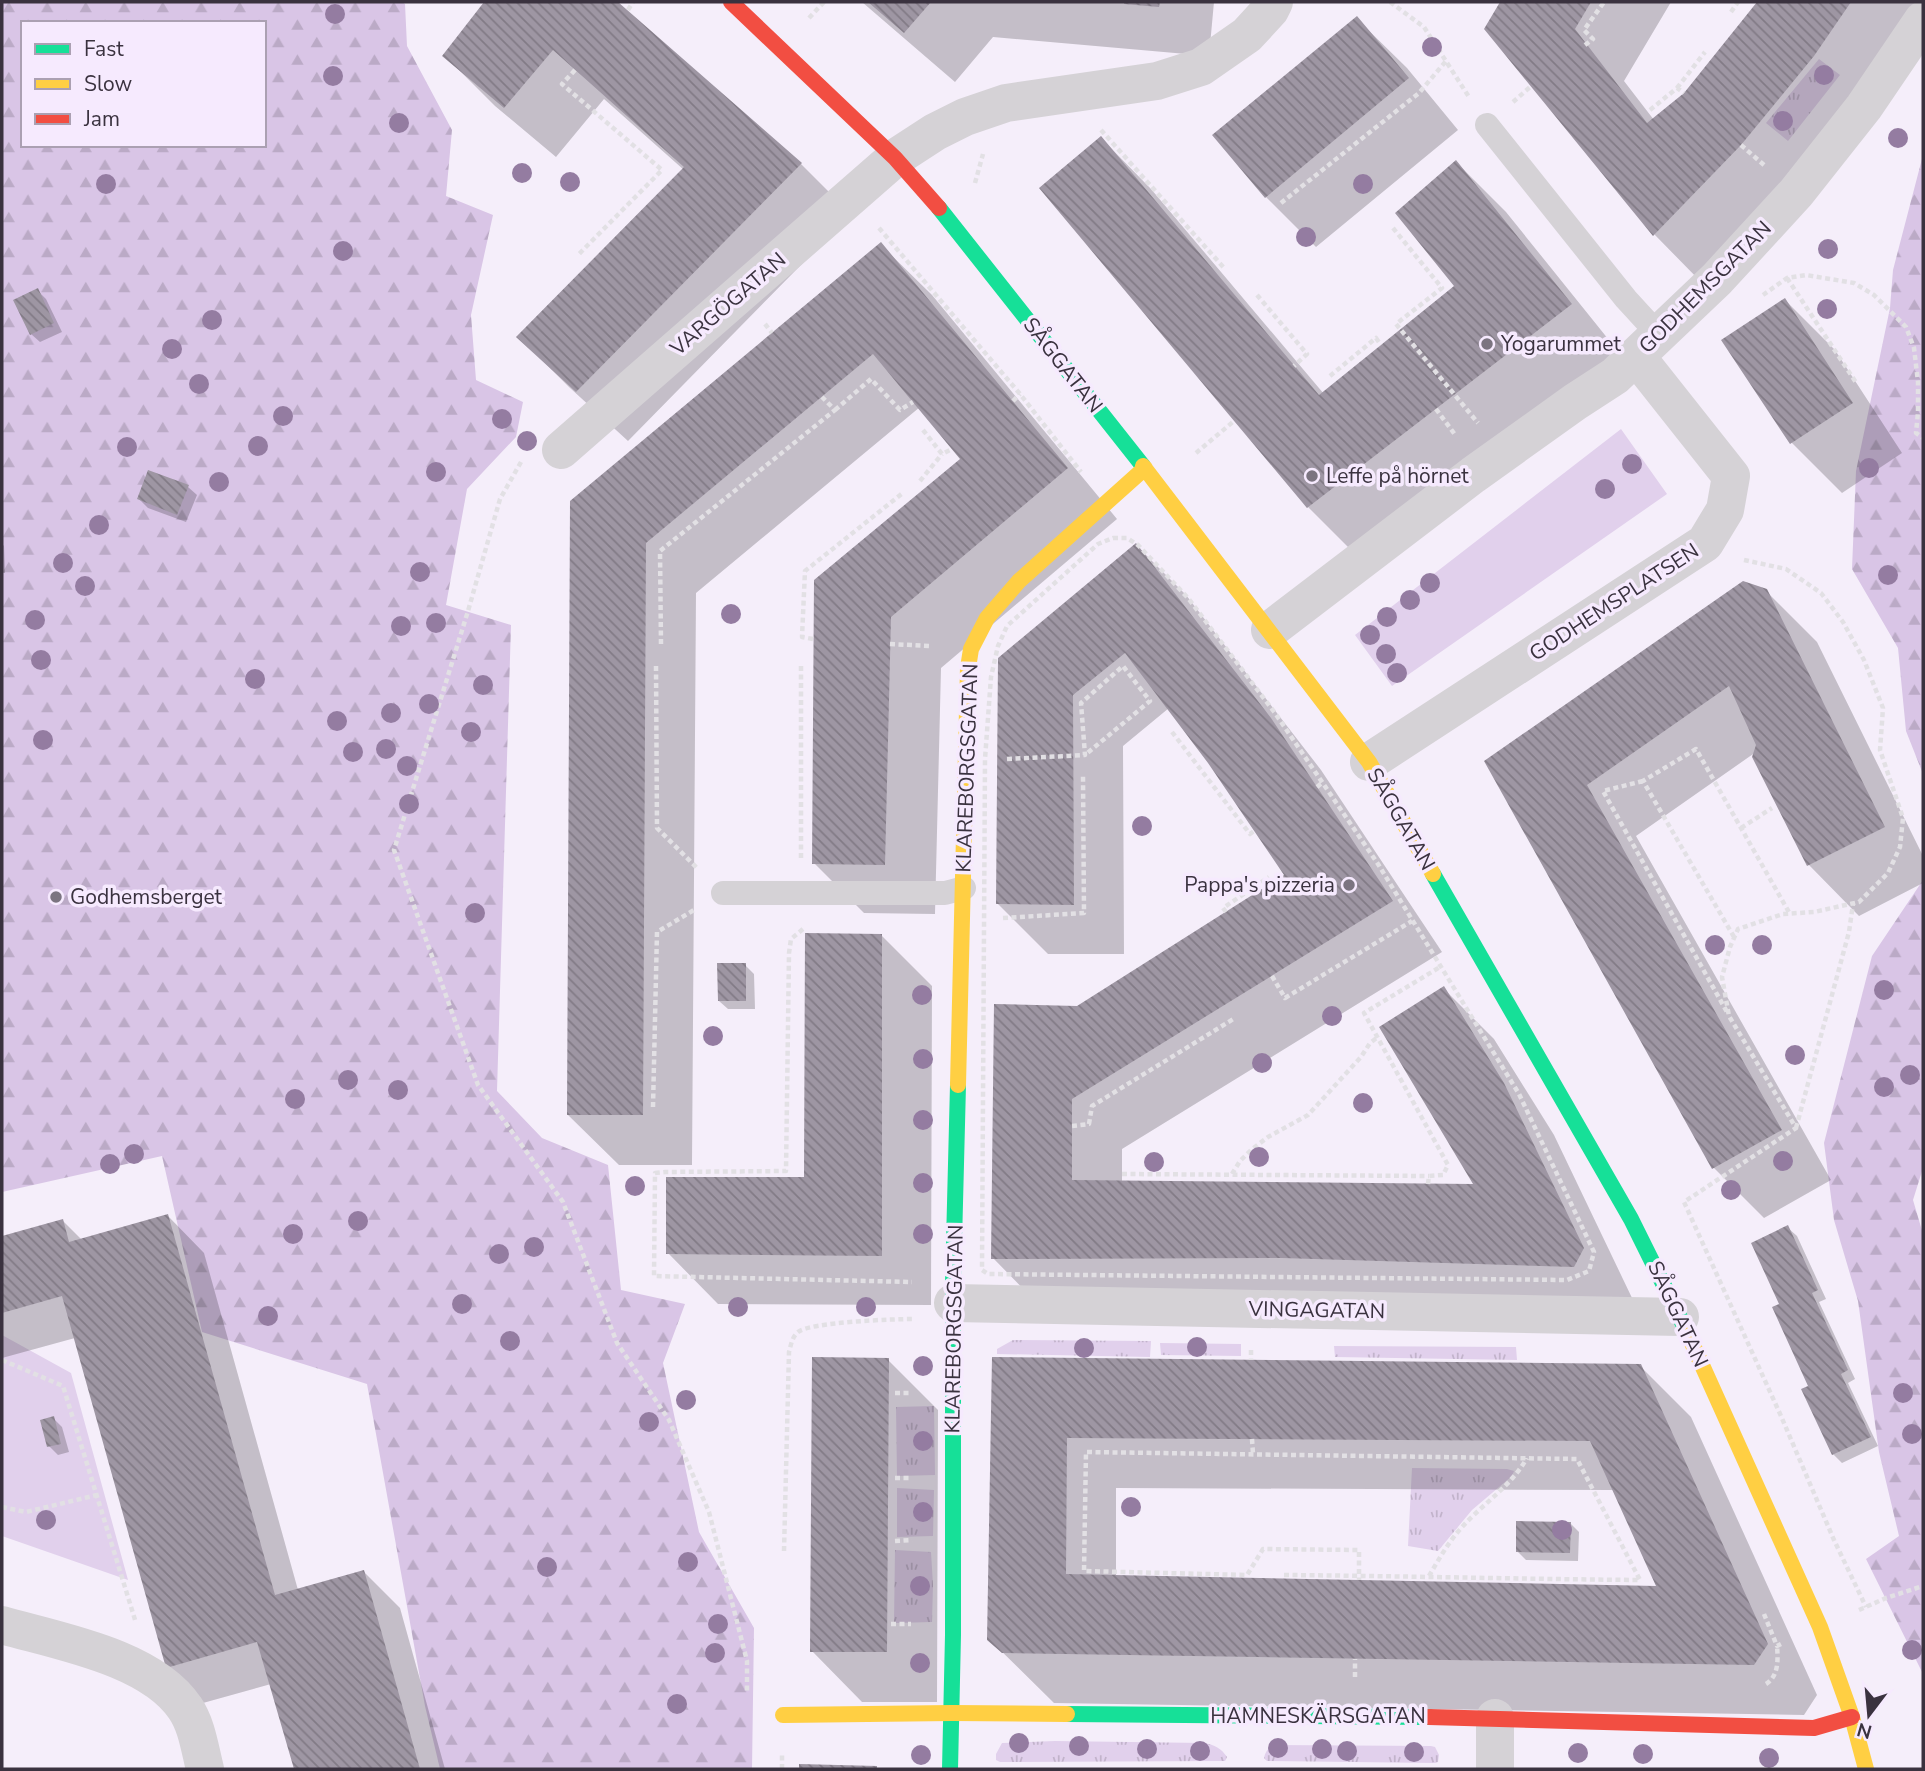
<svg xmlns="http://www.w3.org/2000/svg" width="1925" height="1771" viewBox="0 0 1925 1771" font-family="'Nunito Sans',sans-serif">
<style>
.grass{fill:url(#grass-tufts)}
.forest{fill:url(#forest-firs);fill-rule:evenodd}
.green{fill:#e1d0ec}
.shadow{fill:#0003;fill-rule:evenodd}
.building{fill:url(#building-back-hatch);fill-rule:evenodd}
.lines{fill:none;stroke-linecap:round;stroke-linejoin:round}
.path{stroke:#e2e0e4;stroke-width:4.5;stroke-dasharray:5 3.5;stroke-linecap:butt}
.lane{stroke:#d5d2d6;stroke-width:24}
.street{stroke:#d5d2d6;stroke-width:38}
.fast{stroke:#16e098;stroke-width:16}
.slow{stroke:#ffcf43;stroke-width:16}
.jam{stroke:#f24e42;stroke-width:16}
.tree{fill:#947ca1}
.poi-dot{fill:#7b7480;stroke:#f6eafe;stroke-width:2.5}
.labels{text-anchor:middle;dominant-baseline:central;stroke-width:7;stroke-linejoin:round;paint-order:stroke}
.street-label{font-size:21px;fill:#3a323f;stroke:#f6eafe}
.poi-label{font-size:21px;fill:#3a323f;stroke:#f6eafe;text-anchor:start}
</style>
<defs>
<pattern id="grass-tufts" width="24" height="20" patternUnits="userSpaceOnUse" patternTransform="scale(1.75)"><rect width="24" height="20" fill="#e1d0ec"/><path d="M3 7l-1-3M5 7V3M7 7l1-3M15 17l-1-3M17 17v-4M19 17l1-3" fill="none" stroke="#c2b3cb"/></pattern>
<pattern id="forest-firs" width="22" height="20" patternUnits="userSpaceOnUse" patternTransform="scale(1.75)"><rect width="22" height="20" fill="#d9c5e6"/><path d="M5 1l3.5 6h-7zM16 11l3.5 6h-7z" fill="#bbaac6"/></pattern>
<pattern id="building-back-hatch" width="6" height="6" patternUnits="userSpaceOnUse" patternTransform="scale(1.75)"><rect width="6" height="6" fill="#9e96a3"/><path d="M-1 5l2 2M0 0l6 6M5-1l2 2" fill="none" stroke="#827b86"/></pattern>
</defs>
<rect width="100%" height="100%" fill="#f5eefa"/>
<!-- grass -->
<path class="grass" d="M1819 59 1840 75 1788 141 1766 123Z
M1013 1340 1151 1341 1150 1357 997 1354V1349Z
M1160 1343 1241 1344V1356L1161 1355Z
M1334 1346 1516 1347 1517 1360 1335 1357Z
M934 1406 935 1475 897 1476 896 1407Z
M1412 1468 1507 1469 1514 1471 1512 1476 1472 1510 1438 1551 1408 1546Z
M897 1488 934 1490 933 1536 897 1537Z
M895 1550 931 1552 933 1585 932 1622 894 1623Z
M1055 1741 1204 1743C1215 1745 1221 1748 1227 1757L1225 1761H1218L1000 1762 996 1760V1754L1002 1743Z
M1273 1745 1431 1746 1435 1747 1439 1755 1438 1762 1435 1763 1267 1761 1264 1758C1265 1752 1268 1748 1273 1745Z"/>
<!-- forest -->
<path class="forest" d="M2 2H402L405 4 407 46 452 130 446 196 493 215 471 315 476 380 523 402 516 437 467 489 446 605 511 625 497 1091 542 1138 608 1165 621 1290 685 1304 663 1363 699 1532 754 1628 752 1769H440L425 1706 367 1384 202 1332 162 1156 2 1192ZM23 23H264V145H23Z
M1923 155V774L1906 731 1898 648 1852 569 1856 471 1890 308 1893 270Z
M1923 880V1168L1913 1200 1923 1234V1674L1866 1559 1899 1536 1879 1452 1858 1301 1834 1220 1824 1143 1872 956Z"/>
<!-- green -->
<path class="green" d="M1621 429 1667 494 1392 686 1355 635Z
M2 1335 71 1373 128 1580 2 1536Z"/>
<!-- shadow -->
<path class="shadow" d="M487 2H615L801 164 851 214 628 441 569 387 519 337 684 170 604 99 556 157 495 106 445 56Z
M862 2H1214L1209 56 993 37 955 82Z
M1502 2H1671L1624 81 1654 120 1685 94 1759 2H1923L1704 285 1654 234 1486 29Z
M1356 18 1407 68 1458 130 1316 247 1266 197Z
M1101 138 1151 189 1324 394 1456 286V162L1506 212 1621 355 1358 557 1308 507Z
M881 245 932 295 1117 519 941 668 935 914 864 913 814 863 815 581 963 459 920 407 696 593 692 1165H619L568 1115 572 502Z
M37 290 46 299 62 332 40 342 31 334Z
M1785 300 1835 350 1902 453 1842 493 1792 443Z
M188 487 197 495 186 522 148 508 139 499Z
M2 544 4 546 5 573H2Z
M1136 545 1186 595 1321 770 1442 952 1122 1149V1183L1477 1186 1444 989 1494 1039 1554 1135 1633 1300 1043 1309 993 1258 1078 1008 1286 876 1210 762 1169 708 1123 746 1124 954H1048L997 903 1000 659Z
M1766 591 1817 642 1923 856V883L1859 916 1809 865 1754 757 1756 752 1636 836 1831 1180 1764 1218 1714 1168 1486 761Z
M882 936 932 986 931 1305 718 1304 668 1253 806 1179Z
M745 965 754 974 755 1009H728L719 1001Z
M168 1216 204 1253 298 1590 364 1572 400 1608 445 1769H296L271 1684 203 1703 167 1667 75 1338 2 1358V1238L63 1221 82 1240Z
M1788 1228 1797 1236 1826 1299 1819 1302 1855 1379 1848 1383 1878 1446 1842 1463 1833 1454 1781 1305Z
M993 1359 1640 1366 1691 1417 1817 1695 1804 1715 1054 1703 989 1639ZM1116 1488 1614 1490 1658 1588 1116 1577Z
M888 1360 938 1410 937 1702H862L812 1651Z
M53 1418 62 1427 69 1452 58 1455 49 1446Z
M1570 1523 1579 1532 1578 1561 1526 1560 1518 1552Z"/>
<!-- building -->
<path class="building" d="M484 2H618L802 163 576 392 516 337 684 167 553 50 504 108 442 56Z
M868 2H931L904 33Z
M1124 2H1160L1159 7 1124 4Z
M1500 2H1591L1575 29 1647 123 1684 93 1757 2H1851L1814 56 1741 145 1653 236 1484 29Z
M1357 16 1409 78 1265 198 1212 135Z
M1101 136 1319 395 1454 286 1395 213 1456 160 1572 304 1307 508 1039 188Z
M881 242 1068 468 891 617 885 865 812 864 814 580 960 459 873 354 646 543 643 1115H567L570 501Z
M38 288 54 323 30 335 13 300Z
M1785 298 1853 403 1790 444 1721 340Z
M148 470 189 485 177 515 137 499Z
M1136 543 1271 718 1393 901 1072 1099V1180L1473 1184 1379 1027 1444 986 1504 1083 1584 1248 1574 1267 1282 1258 991 1259 994 1004 1077 1006 1284 875 1208 763 1125 653 1073 695 1074 905 996 904 998 658Z
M1743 581 1767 589 1885 827 1807 866 1752 757 1756 745 1729 686 1587 785 1782 1130 1712 1169 1484 761Z
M805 933 882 934V1256L666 1254V1177H804Z
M717 963H746V1001H718Z
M168 1214 275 1595 364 1570 420 1769H294L257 1642 166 1668 62 1296 2 1313V1236L63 1219 69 1242Z
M1788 1225 1818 1290 1812 1293 1848 1370 1841 1374 1871 1437 1832 1455 1801 1389 1808 1386 1772 1307 1779 1304 1751 1243Z
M812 1357 889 1358 887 1652H810Z
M992 1357 1641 1364 1768 1644 1754 1665 1002 1653 987 1640ZM1067 1438 1590 1441 1656 1586 1066 1574Z
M54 1416 61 1444 47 1447 40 1420Z
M1516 1521 1571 1522 1570 1553 1516 1552Z
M799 1764 877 1766V1769H799Z"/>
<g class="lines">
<!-- path -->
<path class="path" d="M1390 2 1424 27 1469 97
M628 10 633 2
M1731 12 1738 2
M809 18 824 2
M1585 45 1593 39 1584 30 1604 2
M575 70 562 84 662 170 579 254
M1677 88 1705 52
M1513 102 1530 87
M1650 110 1677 88 1684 93
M1101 130 1225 269
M1741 145 1764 165
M975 183 983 154
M1281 203 1419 93 1446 61
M879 228 1020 394 1081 472
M1393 228 1442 288 1396 324 1478 423
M1787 278 1857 384
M1257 295 1307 354 1294 366
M1763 295 1787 278 1806 275 1854 283 1874 295 1906 327 1914 348 1918 382V412L1916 433 1923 438
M765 324 772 333
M1330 376 1376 338 1381 345
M1013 401 1020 394
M1436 409 1456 436
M835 410 871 379 900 410 913 402
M923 430 942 454 952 449
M1196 453 1234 421
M521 462 500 499 468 611 394 850 478 1085 563 1202 617 1343 669 1420 709 1512 747 1661V1691
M920 481 942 454
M1113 538H1127L1138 545 1188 598 1275 713 1378 864 1519 1094 1594 1252 1589 1271 1567 1280 988 1274 982 1270 985 759 991 677 998 646 1007 626 1098 544Z
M1744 560 1786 569 1821 593 1843 622 1864 660 1883 708 1880 750 1903 818 1900 847 1888 873 1859 902 1814 912 1783 914 1738 929 1730 947 1722 977 1729 1016 1796 1128 1684 1202 1781 1416 1834 1540 1866 1607
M813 639 802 637 805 571 904 492
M661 644 660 551 835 410 822 397
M890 644 931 646
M656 666 657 828 698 869
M1172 732 1250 834 1254 831
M1007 759 1085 755 1081 703 1123 666 1150 701 1085 755
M1643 781 1603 791 1727 1012
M1317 787 1323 782
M1741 828 1772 808
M801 858V666
M1226 912 1223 908 1269 877
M1003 918 1084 913 1083 776
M803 929 791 939 789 953 786 1171 665 1172 655 1173 654 1276 912 1282
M1734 937 1643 781 1696 749 1790 914
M1272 976 1285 998 1412 921
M653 1107 657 932 694 910
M1072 1126 1089 1124 1092 1106 1235 1018
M1796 1128 1849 932 1853 904
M1122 1174 1429 1176
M1232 1174 1240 1161 1251 1150 1268 1137 1308 1115 1361 1057 1370 1043 1378 1037
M1428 1184 1429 1176 1443 1175 1448 1165 1364 1013 1440 967
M1251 1350V1360
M2 1360 63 1386 136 1623
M895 1393H912
M1252 1439 1253 1454
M895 1478H911
M2 1507 26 1512 97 1495
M895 1541 912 1540
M784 1551 789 1352C791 1345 792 1337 798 1332 810 1322 894 1319 913 1319
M1284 1575C1403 1576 1521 1579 1640 1580L1577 1459 1086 1452 1084 1571 1247 1575 1263 1549 1359 1550V1580
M1429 1576C1439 1559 1449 1541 1463 1526 1484 1503 1511 1486 1527 1458
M1859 1610 1886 1598 1923 1586
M1764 1614 1777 1646 1783 1643
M891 1624H911
M1355 1677V1659
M1766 1684C1779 1676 1778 1659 1777 1646
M782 1769V1755"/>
<!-- lane -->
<path class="lane" d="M1487 125 1626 299 1659 335
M723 893H945L964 888"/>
<!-- street -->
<path class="street" d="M561 450 895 158 935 132 965 117 1006 103 1157 81 1201 67 1247 35 1270 10 1274 2
M1270 630 1473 475 1575 402 1615 376 1717 279 1796 193 1864 107 1923 20
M1369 762 1705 543 1725 510 1731 476 1636 356
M953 1303 1680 1317
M2 1625C58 1641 151 1657 185 1708 197 1725 200 1750 205 1769
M1495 1769V1718"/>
<!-- fast -->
<path class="fast" d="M939 208 1143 466
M1433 874 1631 1219 1688 1334
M1067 1714 1429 1717
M950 1769 953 1635V1282L958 1085"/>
<!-- slow -->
<path class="slow" d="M1143 466 1369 762 1433 874
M958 1085 968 668 971 649 987 618 1019 581 1145 468
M1688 1334 1820 1627 1852 1717 1866 1769
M783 1715 952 1713 1067 1714"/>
<!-- jam -->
<path class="jam" d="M731 2 895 158 939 208
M1429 1717 1814 1728 1852 1717"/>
</g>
<!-- trees -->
<g class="tree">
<circle cx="335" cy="14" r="10"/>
<circle cx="1432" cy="47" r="10"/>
<circle cx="1824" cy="75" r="10"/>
<circle cx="333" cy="76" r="10"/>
<circle cx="1783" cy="121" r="10"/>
<circle cx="399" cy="123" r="10"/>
<circle cx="1898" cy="138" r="10"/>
<circle cx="522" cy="173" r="10"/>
<circle cx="570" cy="182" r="10"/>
<circle cx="106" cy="184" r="10"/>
<circle cx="1363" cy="184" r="10"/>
<circle cx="1306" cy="237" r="10"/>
<circle cx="1828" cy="249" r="10"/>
<circle cx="343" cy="251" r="10"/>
<circle cx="1827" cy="309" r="10"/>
<circle cx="212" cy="320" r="10"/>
<circle cx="172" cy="349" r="10"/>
<circle cx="199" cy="384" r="10"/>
<circle cx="283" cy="416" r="10"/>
<circle cx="502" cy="419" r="10"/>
<circle cx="527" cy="441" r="10"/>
<circle cx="258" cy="446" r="10"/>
<circle cx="127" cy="447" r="10"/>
<circle cx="1632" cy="464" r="10"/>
<circle cx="1869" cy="468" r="10"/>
<circle cx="436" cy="472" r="10"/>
<circle cx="219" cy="482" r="10"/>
<circle cx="1605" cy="489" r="10"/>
<circle cx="99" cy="525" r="10"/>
<circle cx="63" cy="563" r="10"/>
<circle cx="420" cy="572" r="10"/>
<circle cx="1888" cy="575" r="10"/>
<circle cx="1430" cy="583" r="10"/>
<circle cx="85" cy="586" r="10"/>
<circle cx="1410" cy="600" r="10"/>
<circle cx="731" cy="614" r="10"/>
<circle cx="1387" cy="617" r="10"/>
<circle cx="35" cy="620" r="10"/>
<circle cx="436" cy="623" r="10"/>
<circle cx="401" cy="626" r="10"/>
<circle cx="1370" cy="635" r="10"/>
<circle cx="1386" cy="654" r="10"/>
<circle cx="41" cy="660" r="10"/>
<circle cx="1397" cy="673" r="10"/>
<circle cx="255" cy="679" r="10"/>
<circle cx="483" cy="685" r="10"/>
<circle cx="429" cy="704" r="10"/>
<circle cx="391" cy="713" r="10"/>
<circle cx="337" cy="721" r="10"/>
<circle cx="471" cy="732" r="10"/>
<circle cx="43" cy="740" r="10"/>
<circle cx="386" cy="749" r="10"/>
<circle cx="353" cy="752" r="10"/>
<circle cx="407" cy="766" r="10"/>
<circle cx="409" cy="804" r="10"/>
<circle cx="1142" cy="826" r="10"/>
<circle cx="475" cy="913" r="10"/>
<circle cx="1715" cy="945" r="10"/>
<circle cx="1762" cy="945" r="10"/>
<circle cx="1884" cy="990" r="10"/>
<circle cx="922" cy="995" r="10"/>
<circle cx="1332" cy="1016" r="10"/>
<circle cx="713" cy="1036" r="10"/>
<circle cx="1795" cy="1055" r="10"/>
<circle cx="923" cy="1059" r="10"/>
<circle cx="1262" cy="1063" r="10"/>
<circle cx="1910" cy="1075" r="10"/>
<circle cx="348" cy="1080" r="10"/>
<circle cx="1884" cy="1087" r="10"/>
<circle cx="398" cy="1090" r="10"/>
<circle cx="295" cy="1099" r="10"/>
<circle cx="1363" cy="1103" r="10"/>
<circle cx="923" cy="1120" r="10"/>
<circle cx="134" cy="1154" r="10"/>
<circle cx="1259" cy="1157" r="10"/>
<circle cx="1783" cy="1161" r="10"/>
<circle cx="1154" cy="1162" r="10"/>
<circle cx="110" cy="1164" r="10"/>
<circle cx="923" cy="1183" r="10"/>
<circle cx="635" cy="1186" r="10"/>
<circle cx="1731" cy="1190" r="10"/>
<circle cx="358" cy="1221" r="10"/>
<circle cx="293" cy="1234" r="10"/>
<circle cx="923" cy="1234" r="10"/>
<circle cx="534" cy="1247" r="10"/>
<circle cx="499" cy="1254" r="10"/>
<circle cx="462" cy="1304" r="10"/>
<circle cx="738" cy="1307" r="10"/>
<circle cx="866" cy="1307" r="10"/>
<circle cx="268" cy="1316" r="10"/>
<circle cx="510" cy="1341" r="10"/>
<circle cx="1197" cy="1347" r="10"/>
<circle cx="1084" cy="1348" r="10"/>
<circle cx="923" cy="1366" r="10"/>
<circle cx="1903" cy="1393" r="10"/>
<circle cx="686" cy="1400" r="10"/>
<circle cx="649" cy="1422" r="10"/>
<circle cx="1912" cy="1434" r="10"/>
<circle cx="923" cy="1441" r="10"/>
<circle cx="1131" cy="1507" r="10"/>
<circle cx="923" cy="1512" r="10"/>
<circle cx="46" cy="1520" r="10"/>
<circle cx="1562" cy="1530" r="10"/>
<circle cx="688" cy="1562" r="10"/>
<circle cx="547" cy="1567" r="10"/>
<circle cx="920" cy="1586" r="10"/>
<circle cx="718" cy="1624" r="10"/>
<circle cx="1912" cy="1650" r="10"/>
<circle cx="715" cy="1653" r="10"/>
<circle cx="920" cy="1663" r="10"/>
<circle cx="677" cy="1704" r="10"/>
<circle cx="1019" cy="1743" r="10"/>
<circle cx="1079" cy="1746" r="10"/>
<circle cx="1278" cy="1748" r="10"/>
<circle cx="1147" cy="1749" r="10"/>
<circle cx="1322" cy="1749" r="10"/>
<circle cx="1200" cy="1751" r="10"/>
<circle cx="1347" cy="1751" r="10"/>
<circle cx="1414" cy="1752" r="10"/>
<circle cx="1578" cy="1753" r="10"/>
<circle cx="1643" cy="1754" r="10"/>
<circle cx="921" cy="1755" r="10"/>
<circle cx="1769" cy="1758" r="10"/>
</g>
<!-- markers -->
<g class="poi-dot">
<circle cx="1487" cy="344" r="7"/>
<circle cx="1312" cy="476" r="7"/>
<circle cx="1349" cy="885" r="7"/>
<circle cx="56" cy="897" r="7"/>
</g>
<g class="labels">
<!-- street labels -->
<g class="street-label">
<text transform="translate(1705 287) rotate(-45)">GODHEMSGATAN</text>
<text transform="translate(728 304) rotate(-41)">VARGÖGATAN</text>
<text transform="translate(1063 365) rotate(52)">SÅGGATAN</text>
<text transform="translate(1614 602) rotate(-33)">GODHEMSPLATSEN</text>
<text transform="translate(967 768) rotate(-88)">KLAREBORGSGATAN</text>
<text transform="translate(1401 819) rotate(60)">SÅGGATAN</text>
<text transform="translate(1317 1310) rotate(1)">VINGAGATAN</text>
<text transform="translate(1678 1314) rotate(65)">SÅGGATAN</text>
<text transform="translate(954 1329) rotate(-89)">KLAREBORGSGATAN</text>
<text x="1318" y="1716">HAMNESKÄRSGATAN</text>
</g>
<!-- poi labels -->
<g class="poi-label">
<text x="1501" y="344">Yogarummet</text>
<text x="1326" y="476">Leffe på hörnet</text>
<text x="1335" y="885" text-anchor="end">Pappa's pizzeria</text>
<text x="70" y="897">Godhemsberget</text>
</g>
</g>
<!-- border -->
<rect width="1925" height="1771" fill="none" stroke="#3a323f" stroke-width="7"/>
<!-- legend -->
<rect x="21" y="21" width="245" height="126" fill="#f6eafe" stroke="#aba0b2" stroke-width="2"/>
<rect x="35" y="44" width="35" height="10" fill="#16e098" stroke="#aba0b2" stroke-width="2"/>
<text x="84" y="56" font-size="21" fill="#3a323f">Fast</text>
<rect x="35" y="79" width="35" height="10" fill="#ffcf43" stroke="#aba0b2" stroke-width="2"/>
<text x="84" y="91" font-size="21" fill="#3a323f">Slow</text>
<rect x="35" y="114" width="35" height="10" fill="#f24e42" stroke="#aba0b2" stroke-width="2"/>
<text x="84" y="126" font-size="21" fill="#3a323f">Jam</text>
<!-- north arrow -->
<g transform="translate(1869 1715) rotate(196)" stroke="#f6eafe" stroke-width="5" paint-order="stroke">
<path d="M0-5L12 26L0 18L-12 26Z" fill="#3a323f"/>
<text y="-10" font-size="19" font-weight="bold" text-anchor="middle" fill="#3a323f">N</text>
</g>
</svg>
